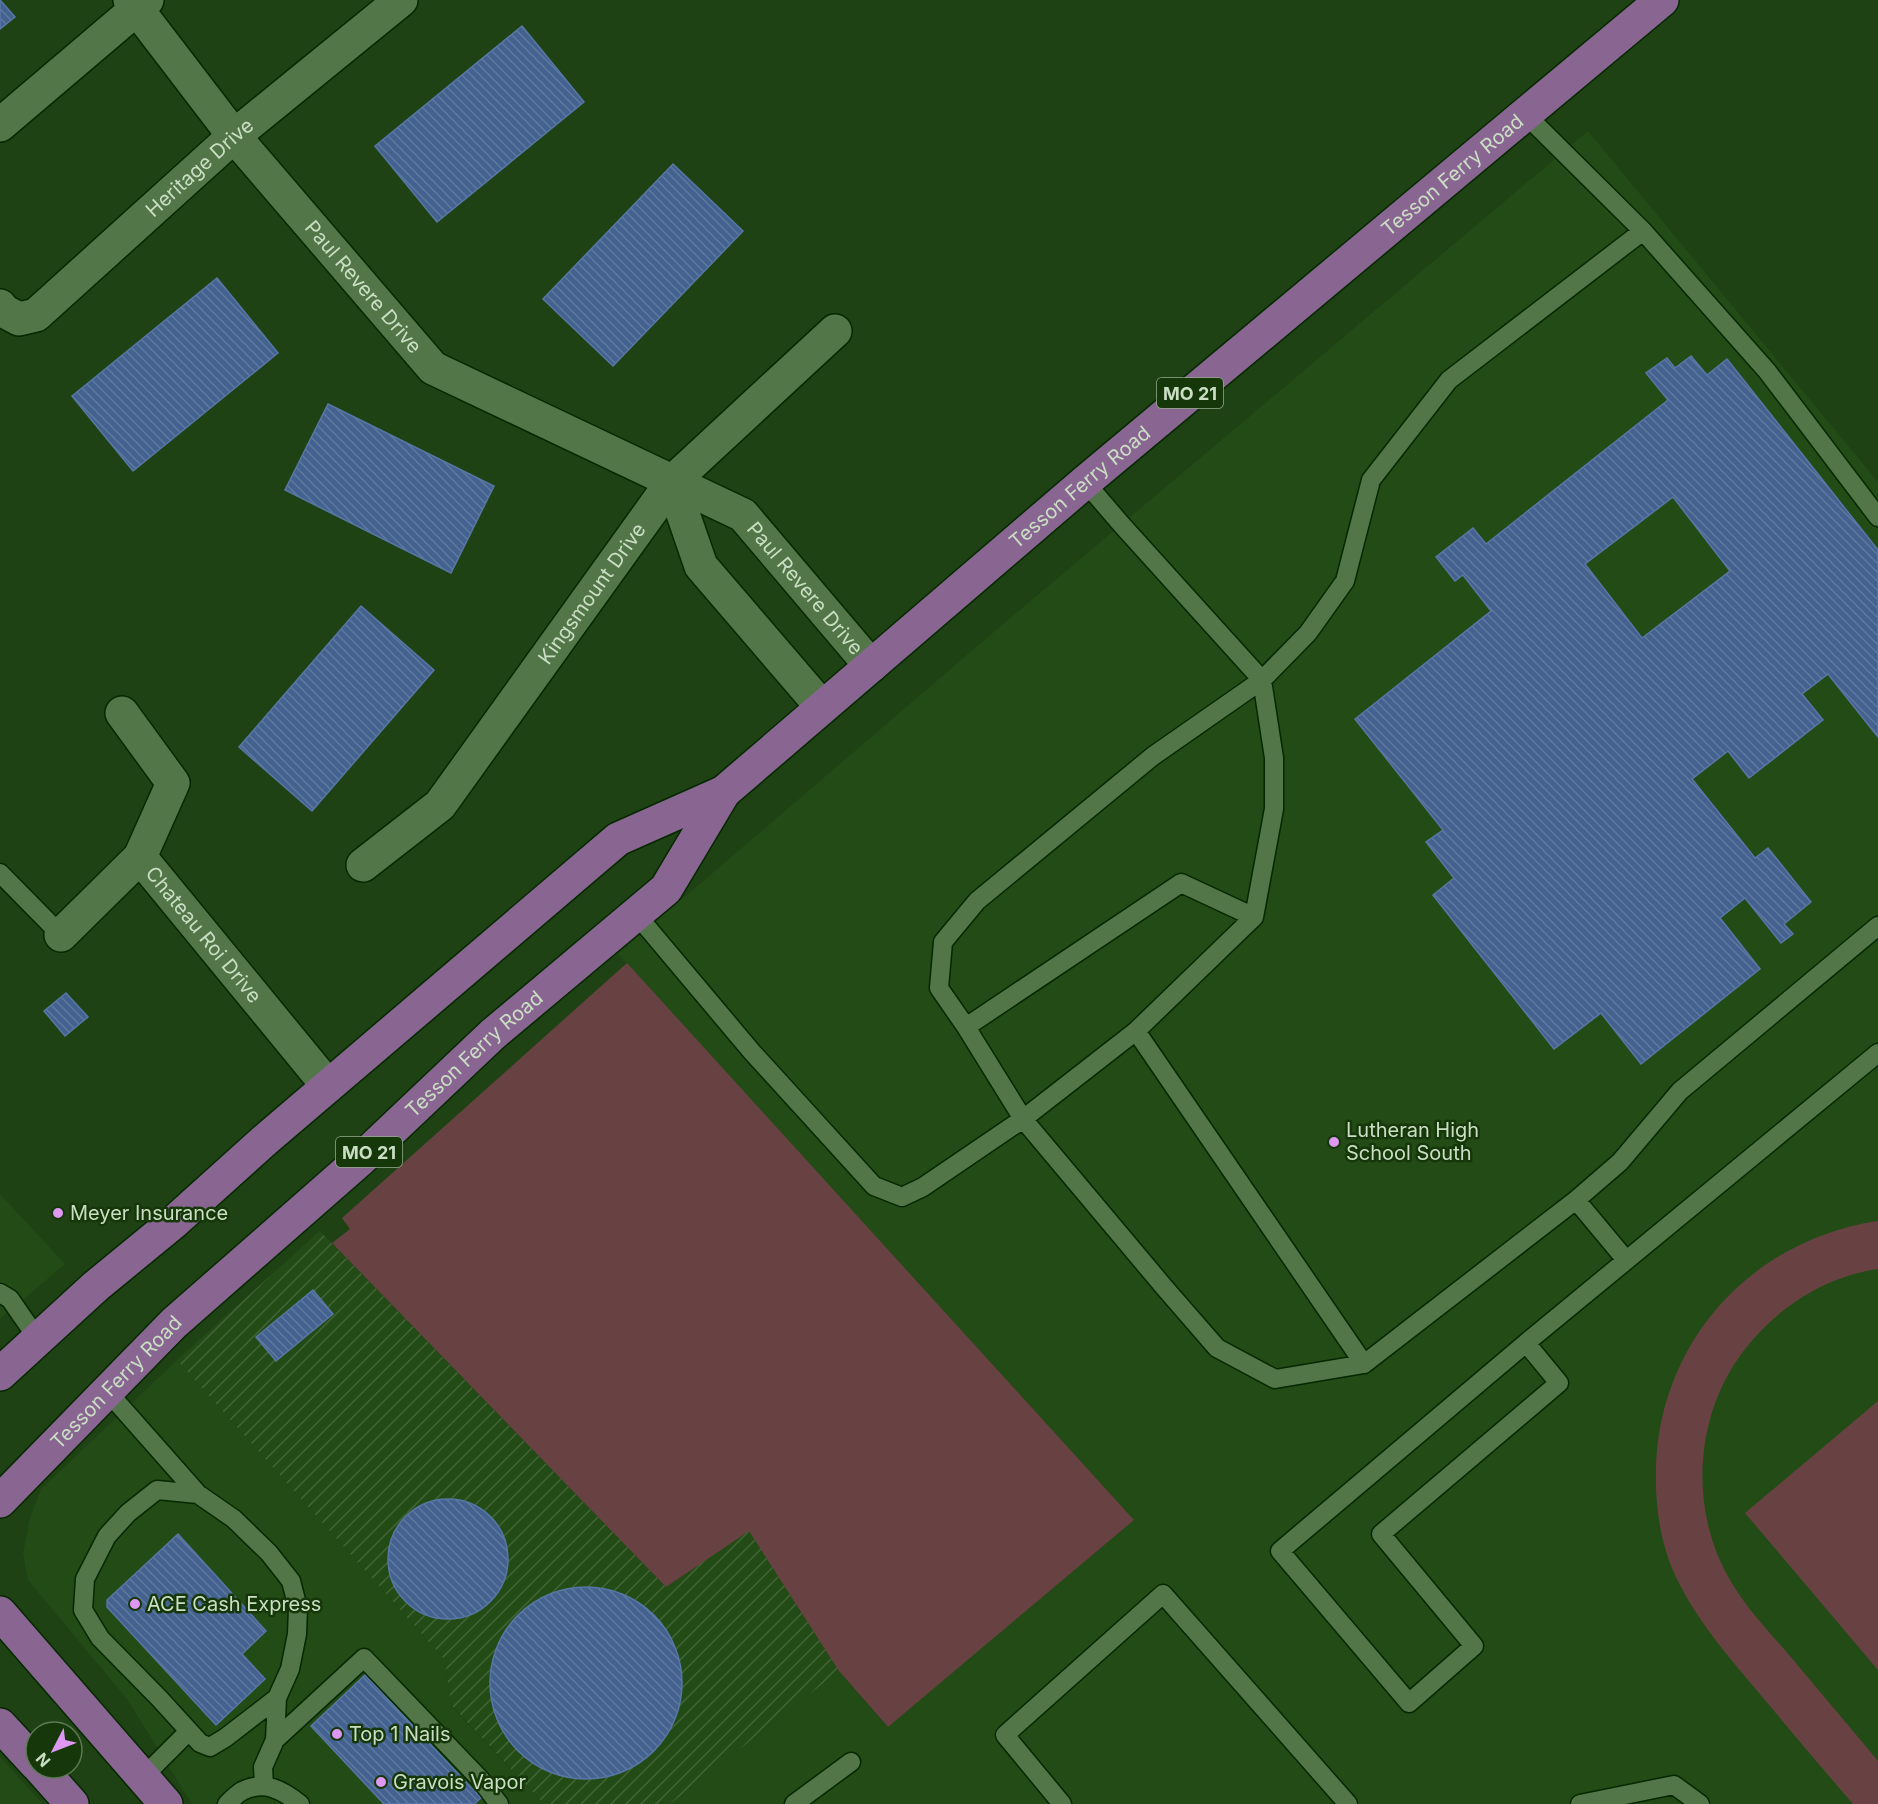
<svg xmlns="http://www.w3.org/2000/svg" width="1878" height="1804" viewBox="0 0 1878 1804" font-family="Inter,sans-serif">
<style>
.built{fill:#234b16}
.industrial{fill:url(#industrial-furrows)}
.grass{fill:#684242}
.building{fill:url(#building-back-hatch);stroke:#5877a6;stroke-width:1.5;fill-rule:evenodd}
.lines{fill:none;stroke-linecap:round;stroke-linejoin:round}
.service-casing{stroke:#052800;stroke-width:21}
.minor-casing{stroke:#052800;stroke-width:36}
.primary-casing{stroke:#052800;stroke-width:36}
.service{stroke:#527647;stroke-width:18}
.minor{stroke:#527647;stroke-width:33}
.primary{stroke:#896692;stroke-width:33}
.poi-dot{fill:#de98f2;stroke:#153709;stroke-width:2}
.labels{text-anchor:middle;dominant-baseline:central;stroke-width:5;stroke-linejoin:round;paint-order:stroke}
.shield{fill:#153709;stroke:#94ac8c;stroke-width:1.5}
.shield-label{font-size:18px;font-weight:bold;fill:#cadec4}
.street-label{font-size:20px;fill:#cadec4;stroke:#153709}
.poi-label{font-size:20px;fill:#cadec4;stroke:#153709;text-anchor:start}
</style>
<defs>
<pattern id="industrial-furrows" width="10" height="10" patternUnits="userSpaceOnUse" patternTransform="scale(1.5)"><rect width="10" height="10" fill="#234b16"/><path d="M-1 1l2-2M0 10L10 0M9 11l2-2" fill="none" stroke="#426436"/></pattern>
<pattern id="building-back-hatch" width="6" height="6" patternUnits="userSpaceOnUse" patternTransform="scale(1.5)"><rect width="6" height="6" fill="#446290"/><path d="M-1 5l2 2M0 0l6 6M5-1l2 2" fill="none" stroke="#5e789e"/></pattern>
</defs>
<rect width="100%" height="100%" fill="#1f4214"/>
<!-- built -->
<path class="built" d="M1588 131 1878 482V1804H670L839 1671 887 1727 1134 1520 618 954 995 631Z
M0 1194 65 1264 0 1319Z
M177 1360 445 1660 451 1706 544 1804H193L187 1796 127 1699 28 1580 23 1553 30 1518 41 1489Z
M0 1757 43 1804H0Z"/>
<!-- industrial -->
<path class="industrial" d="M320 1231 666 1587 749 1530 839 1671 670 1804H544L451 1705 445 1660 177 1360Z"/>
<!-- grass -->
<path class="grass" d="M627 963 1134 1520 888 1727 839 1671 749 1531 666 1587 332 1243 350 1229 342 1218Z
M1878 1221V1269C1823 1277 1775 1309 1742 1353 1693 1419 1689 1515 1733 1585 1749 1611 1770 1633 1790 1656 1819 1691 1849 1726 1878 1761V1804H1853C1821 1767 1790 1730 1759 1693 1728 1656 1696 1620 1675 1575 1661 1545 1655 1507 1656 1473 1657 1344 1750 1240 1878 1221Z
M1878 1401V1670L1745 1513Z"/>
<!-- building -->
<path class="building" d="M0 0 15 17 0 29Z
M522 26 584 102 437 222 375 146Z
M673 164 743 231 613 366 543 299Z
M217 278 278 353 133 471 72 396Z
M1691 356 1707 375 1727 359 1878 550V737L1828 674 1802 694 1823 720 1749 778 1728 751 1692 779 1755 858 1768 848 1811 902 1784 924 1793 934 1781 943 1745 898 1720 918 1760 969 1641 1064 1601 1013 1554 1049 1433 895 1454 878 1426 842 1443 830 1355 719 1491 611 1463 575 1455 581 1436 557 1473 528 1486 544 1668 400 1646 373 1667 358 1675 368ZM1673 497 1730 571 1642 638 1585 564Z
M328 404 494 486 451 573 285 490Z
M361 606 434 670 312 811 239 747Z
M66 993 88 1017 65 1036 44 1011Z
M313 1290 333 1314 276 1361 256 1337Z
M388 1559a60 60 0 1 1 120 0a60 60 0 1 1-120 0Z
M178 1534 266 1631 242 1654 265 1679 216 1725 107 1607V1600Z
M490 1683a96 96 0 1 1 192 0a96 96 0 1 1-192 0Z
M365 1675 481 1798 474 1804H384L311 1726Z"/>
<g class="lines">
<!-- service casing -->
<g class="service-casing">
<path id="service" d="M1524 113 1643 231 1767 371 1878 517
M1085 482 1121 524 1262 680 1274 758V809L1254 917 1181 883 966 1027 939 988 943 942 977 901 1153 756 1262 680 1308 633 1345 581 1371 480 1449 380 1643 231
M0 873 61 935
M636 914 752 1052 874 1186 902 1197 923 1187 1023 1119 1136 1031
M1254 917 1136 1031 1364 1364
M966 1027 1023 1119 1164 1287 1217 1348 1275 1379 1364 1364 1576 1200 1620 1162 1680 1091 1878 926
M1576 1200 1626 1260
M0 1293 10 1299 37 1338
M1526 1343 1559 1383 1381 1534 1474 1646 1409 1703 1280 1551 1526 1343 1878 1053
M107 1391 198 1494
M275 1740 277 1698 290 1669 297 1634 298 1608 291 1581 269 1553 234 1519 198 1494 157 1490 128 1513 107 1536 85 1579 83 1610 100 1638 159 1698 200 1743 210 1747 225 1738 277 1698
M143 1777 189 1731
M264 1786 263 1767 275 1740 364 1658 480 1779 499 1804
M227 1804C231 1800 237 1794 242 1791 265 1780 282 1790 300 1804
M794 1804 851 1762
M1062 1804 1005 1735 1163 1594 1348 1804
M1580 1804 1674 1785 1700 1804"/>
</g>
<!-- minor casing -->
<g class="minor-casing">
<g id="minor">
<path id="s1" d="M130 0 234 136 433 368 743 515 871 666"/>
<path d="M0 125 147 0"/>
<path id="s2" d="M0 306 4 311 19 319 36 315 234 136 401 0"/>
<path d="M672 482 701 566 822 707"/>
<path id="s3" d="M122 713 173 783 140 857 328 1086"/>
<path id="s4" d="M363 865 440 805 672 482 835 331"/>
<path d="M61 935 140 857"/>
</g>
</g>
<!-- primary casing -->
<g class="primary-casing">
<g id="primary">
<path id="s5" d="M0 1374 96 1286 174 1222 265 1140 618 839 724 792 1085 482 1662 0"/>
<path id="s6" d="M0 1501 174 1323 361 1159 493 1034 666 889 724 792"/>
<path d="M0 1613 166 1804"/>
<path d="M0 1725 36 1764"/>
<path d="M40 1768 72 1804"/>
</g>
</g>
<!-- service -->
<use href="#service" class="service"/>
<!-- minor -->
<use href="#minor" class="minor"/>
<!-- primary -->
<use href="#primary" class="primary"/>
</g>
<!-- markers -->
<g class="poi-dot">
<circle cx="1334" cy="1142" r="6"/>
<circle cx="58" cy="1213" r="6"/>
<circle cx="135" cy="1604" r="6"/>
<circle cx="337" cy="1734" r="6"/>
<circle cx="381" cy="1782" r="6"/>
</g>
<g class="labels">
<!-- shield labels -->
<g class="shield">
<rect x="1157" y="378" width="66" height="30" rx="4.5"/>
<rect x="336" y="1137" width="66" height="30" rx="4.5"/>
</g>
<g class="shield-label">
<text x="1190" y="393">MO 21</text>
<text x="369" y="1152">MO 21</text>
</g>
<!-- street labels -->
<g class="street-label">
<text stroke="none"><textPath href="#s2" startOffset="261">Heritage Drive</textPath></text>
<text stroke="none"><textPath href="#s5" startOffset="1888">Tesson Ferry Road</textPath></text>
<text stroke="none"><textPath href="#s1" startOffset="370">Paul Revere Drive</textPath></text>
<text stroke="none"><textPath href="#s5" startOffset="1402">Tesson Ferry Road</textPath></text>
<text stroke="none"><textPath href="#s1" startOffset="916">Paul Revere Drive</textPath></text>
<text stroke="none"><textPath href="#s4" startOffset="358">Kingsmount Drive</textPath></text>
<text stroke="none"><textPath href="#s3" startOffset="268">Chateau Roi Drive</textPath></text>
<text stroke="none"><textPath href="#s6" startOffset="652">Tesson Ferry Road</textPath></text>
<text stroke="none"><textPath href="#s6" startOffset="166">Tesson Ferry Road</textPath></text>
</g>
<!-- poi labels -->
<g class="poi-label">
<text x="1346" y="1130">Lutheran High<tspan x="1346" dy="23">School South</tspan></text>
<text x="70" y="1213">Meyer Insurance</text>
<text x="147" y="1604">ACE Cash Express</text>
<text x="349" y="1734">Top 1 Nails</text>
<text x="393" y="1782">Gravois Vapor</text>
</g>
</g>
<!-- north arrow -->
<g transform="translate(54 1750) rotate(228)"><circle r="28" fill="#153709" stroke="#5d7a54" stroke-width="1.5"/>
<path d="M0-4.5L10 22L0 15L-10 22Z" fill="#de98f2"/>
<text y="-9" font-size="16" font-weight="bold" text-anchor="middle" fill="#cadec4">N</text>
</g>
</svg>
